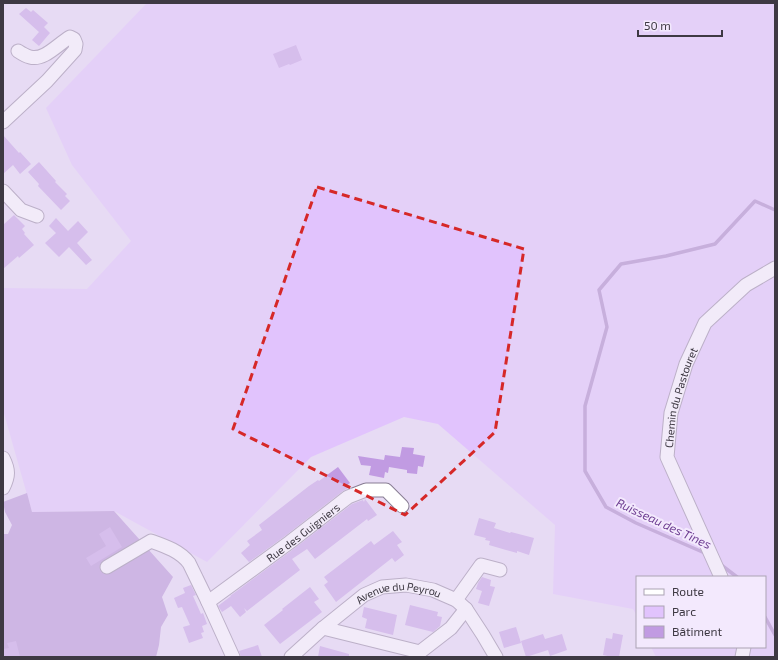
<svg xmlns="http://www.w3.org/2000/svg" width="778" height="660" viewBox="0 0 778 660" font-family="'Exo 2',sans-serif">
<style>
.green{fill:#e1c3fd}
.forest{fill:#af8ad0}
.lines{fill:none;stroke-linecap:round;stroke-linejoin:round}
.stream{stroke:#9f7abf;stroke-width:3.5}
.building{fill:#c19be2}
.minor-casing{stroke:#887d93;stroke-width:15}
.minor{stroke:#fff;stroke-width:13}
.marked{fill:none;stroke:#d62828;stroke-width:3;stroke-dasharray:8 5;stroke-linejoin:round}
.labels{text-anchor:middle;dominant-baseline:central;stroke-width:4;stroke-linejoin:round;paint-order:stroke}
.street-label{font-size:11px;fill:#3e3943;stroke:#f3e9fd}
.water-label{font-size:12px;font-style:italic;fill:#6d3d91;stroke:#f3e9fd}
</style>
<rect width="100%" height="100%" fill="#e7dbf4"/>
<!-- green -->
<path class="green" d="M147 3H775V657H656L651 647H765V577H637V616L633 609 553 594 555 525 438 424 404 417 311 457 207 562 114 511 32 512 3 410V288L87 289 131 241 72 165 46 108Z"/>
<!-- forest -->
<path class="forest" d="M27 493 32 512 114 511 173 577 162 597 168 615 161 627 159 645 156 657H3V534H8L12 525 5 512 3 502Z"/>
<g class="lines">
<!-- stream -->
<path class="stream" d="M707 554 636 523 606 507 585 471V406L607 327 599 290 621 264 666 256 715 244 755 201 775 210
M720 564 737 577
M765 617 775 635"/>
</g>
<!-- building -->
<path class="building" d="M26 8 31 12 33 10 48 23 44 27 50 33 39 46 32 40 39 32 19 14Z
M296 45 302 60 290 65 289 64 279 68 273 54Z
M3 135 19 153 20 152 31 164 20 174 13 165 3 174Z
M39 162 56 181 55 182 67 194 65 196 70 201 61 210 38 186 39 184 28 172Z
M14 215 25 226 22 229 25 233 24 234 34 245 19 258 18 256 3 269V225Z
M56 218 68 231 78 221 88 232 77 243 92 260 86 265 69 247 59 257 45 243 56 233 49 226Z
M402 447 414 448 413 454 425 456 423 467 418 466 417 474 407 473V470L389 467 388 473 385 472 384 478 369 475 371 466 361 465 358 456 384 460 385 455 400 457Z
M338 467 350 483 346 486 348 488 343 491 285 536 249 562 241 553 250 545 247 541 262 530 259 525 309 486 318 480 319 481Z
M365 499 377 515 368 521 367 519 315 559 307 549 292 559 300 570 247 611 244 608 246 612 240 617 231 606 222 612 218 606 231 596H230L295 548 352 504 363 500 364 502Z
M479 518 496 523 494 528 510 533 511 532 534 538 529 555 517 551V553L506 550 489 545 490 541 485 540 486 538 474 535Z
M110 527 122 547 91 566 86 558 106 546 99 534Z
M393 531 402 542 397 545 404 555 395 562 392 558 336 602 324 585 328 582 324 577 371 541 374 545Z
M482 577 491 580 490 586 495 587 489 606 478 603 482 591 476 589 478 583Z
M191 585 196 595 193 596 201 614 203 613 207 624 202 626 204 632 201 633 203 638 189 643 183 627 190 625 182 607 178 608 174 598 185 593 183 588Z
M310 587 319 599 314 602 322 612 280 644 264 625 283 610 282 609Z
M410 605 438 612 437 616 442 617 440 626 433 632 405 625Z
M364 607 397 615 393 635 365 628 367 619 362 617Z
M516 627 521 643 504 648 499 632Z
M613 633 623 635 619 657H612L603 655 606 638 612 639Z
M543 634 545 639 562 634 567 650 550 656 548 650 526 657 521 641Z
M16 641 20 657H3V649L9 648 7 643Z
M258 645 262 657H241L239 651Z
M320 646 349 654V657H318Z"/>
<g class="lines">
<!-- minor casing -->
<g class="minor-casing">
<g id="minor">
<path d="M3 122 47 81 75 50 76 44 74 39 70 37C58 44 44 61 30 57 26 56 21 53 18 51"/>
<path d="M3 191 21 210 37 216"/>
<path d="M3 458C9 470 9 476 3 488"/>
<path d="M107 567 151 541C165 546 180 551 189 563L208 602"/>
<path id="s1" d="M721 577 667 457 671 413 686 364 705 323 746 285 775 268"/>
<path d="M456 600 481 565 500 570"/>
<path d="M323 628 420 652 451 628 466 609"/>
<path id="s2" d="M233 657 208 602 290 542 348 497 366 490H386L402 506"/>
<path id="s3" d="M291 657 323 628 364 595 382 587 406 585 433 590 456 600 466 609 483 635 496 657"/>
<path d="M742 657 744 647"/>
</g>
</g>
<!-- minor -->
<use href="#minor" class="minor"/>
</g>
<!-- marked area -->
<path d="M0 0H778V660H0ZM317 187 524 249 495 432 405 515 233 429Z" fill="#e7dbf4" fill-opacity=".55" fill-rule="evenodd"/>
<path class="marked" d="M317 187 524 249 495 432 405 515 233 429Z"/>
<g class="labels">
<!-- street labels -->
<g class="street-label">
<text stroke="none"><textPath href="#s1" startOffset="193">Chemin du Pastouret</textPath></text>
<text stroke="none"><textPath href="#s2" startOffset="178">Rue des Guigniers</textPath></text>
<text stroke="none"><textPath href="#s3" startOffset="131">Avenue du Peyrou</textPath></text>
</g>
<!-- water labels -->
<g class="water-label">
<text transform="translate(664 523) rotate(25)">Ruisseau des Tines</text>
</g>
</g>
<!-- border -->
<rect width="778" height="660" fill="none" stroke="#3e3943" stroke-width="8"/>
<!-- legend -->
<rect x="636" y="576" width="130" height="72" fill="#f3e9fd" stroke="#aba3b3"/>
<rect x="644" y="589" width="20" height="6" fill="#ffffff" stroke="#aba3b3"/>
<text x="672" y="596" font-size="12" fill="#3e3943">Route</text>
<rect x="644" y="606" width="20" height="12" fill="#e1c3fd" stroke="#aba3b3"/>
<text x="672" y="616" font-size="12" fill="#3e3943">Parc</text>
<rect x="644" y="626" width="20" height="12" fill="#c19be2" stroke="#aba3b3"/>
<text x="672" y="636" font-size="12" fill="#3e3943">Bâtiment</text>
<!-- scale -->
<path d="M638 30v6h84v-6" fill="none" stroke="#3e3943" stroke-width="2"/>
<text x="644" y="30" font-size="12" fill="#3e3943" stroke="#f3e9fd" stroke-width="3" paint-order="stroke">50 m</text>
</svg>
